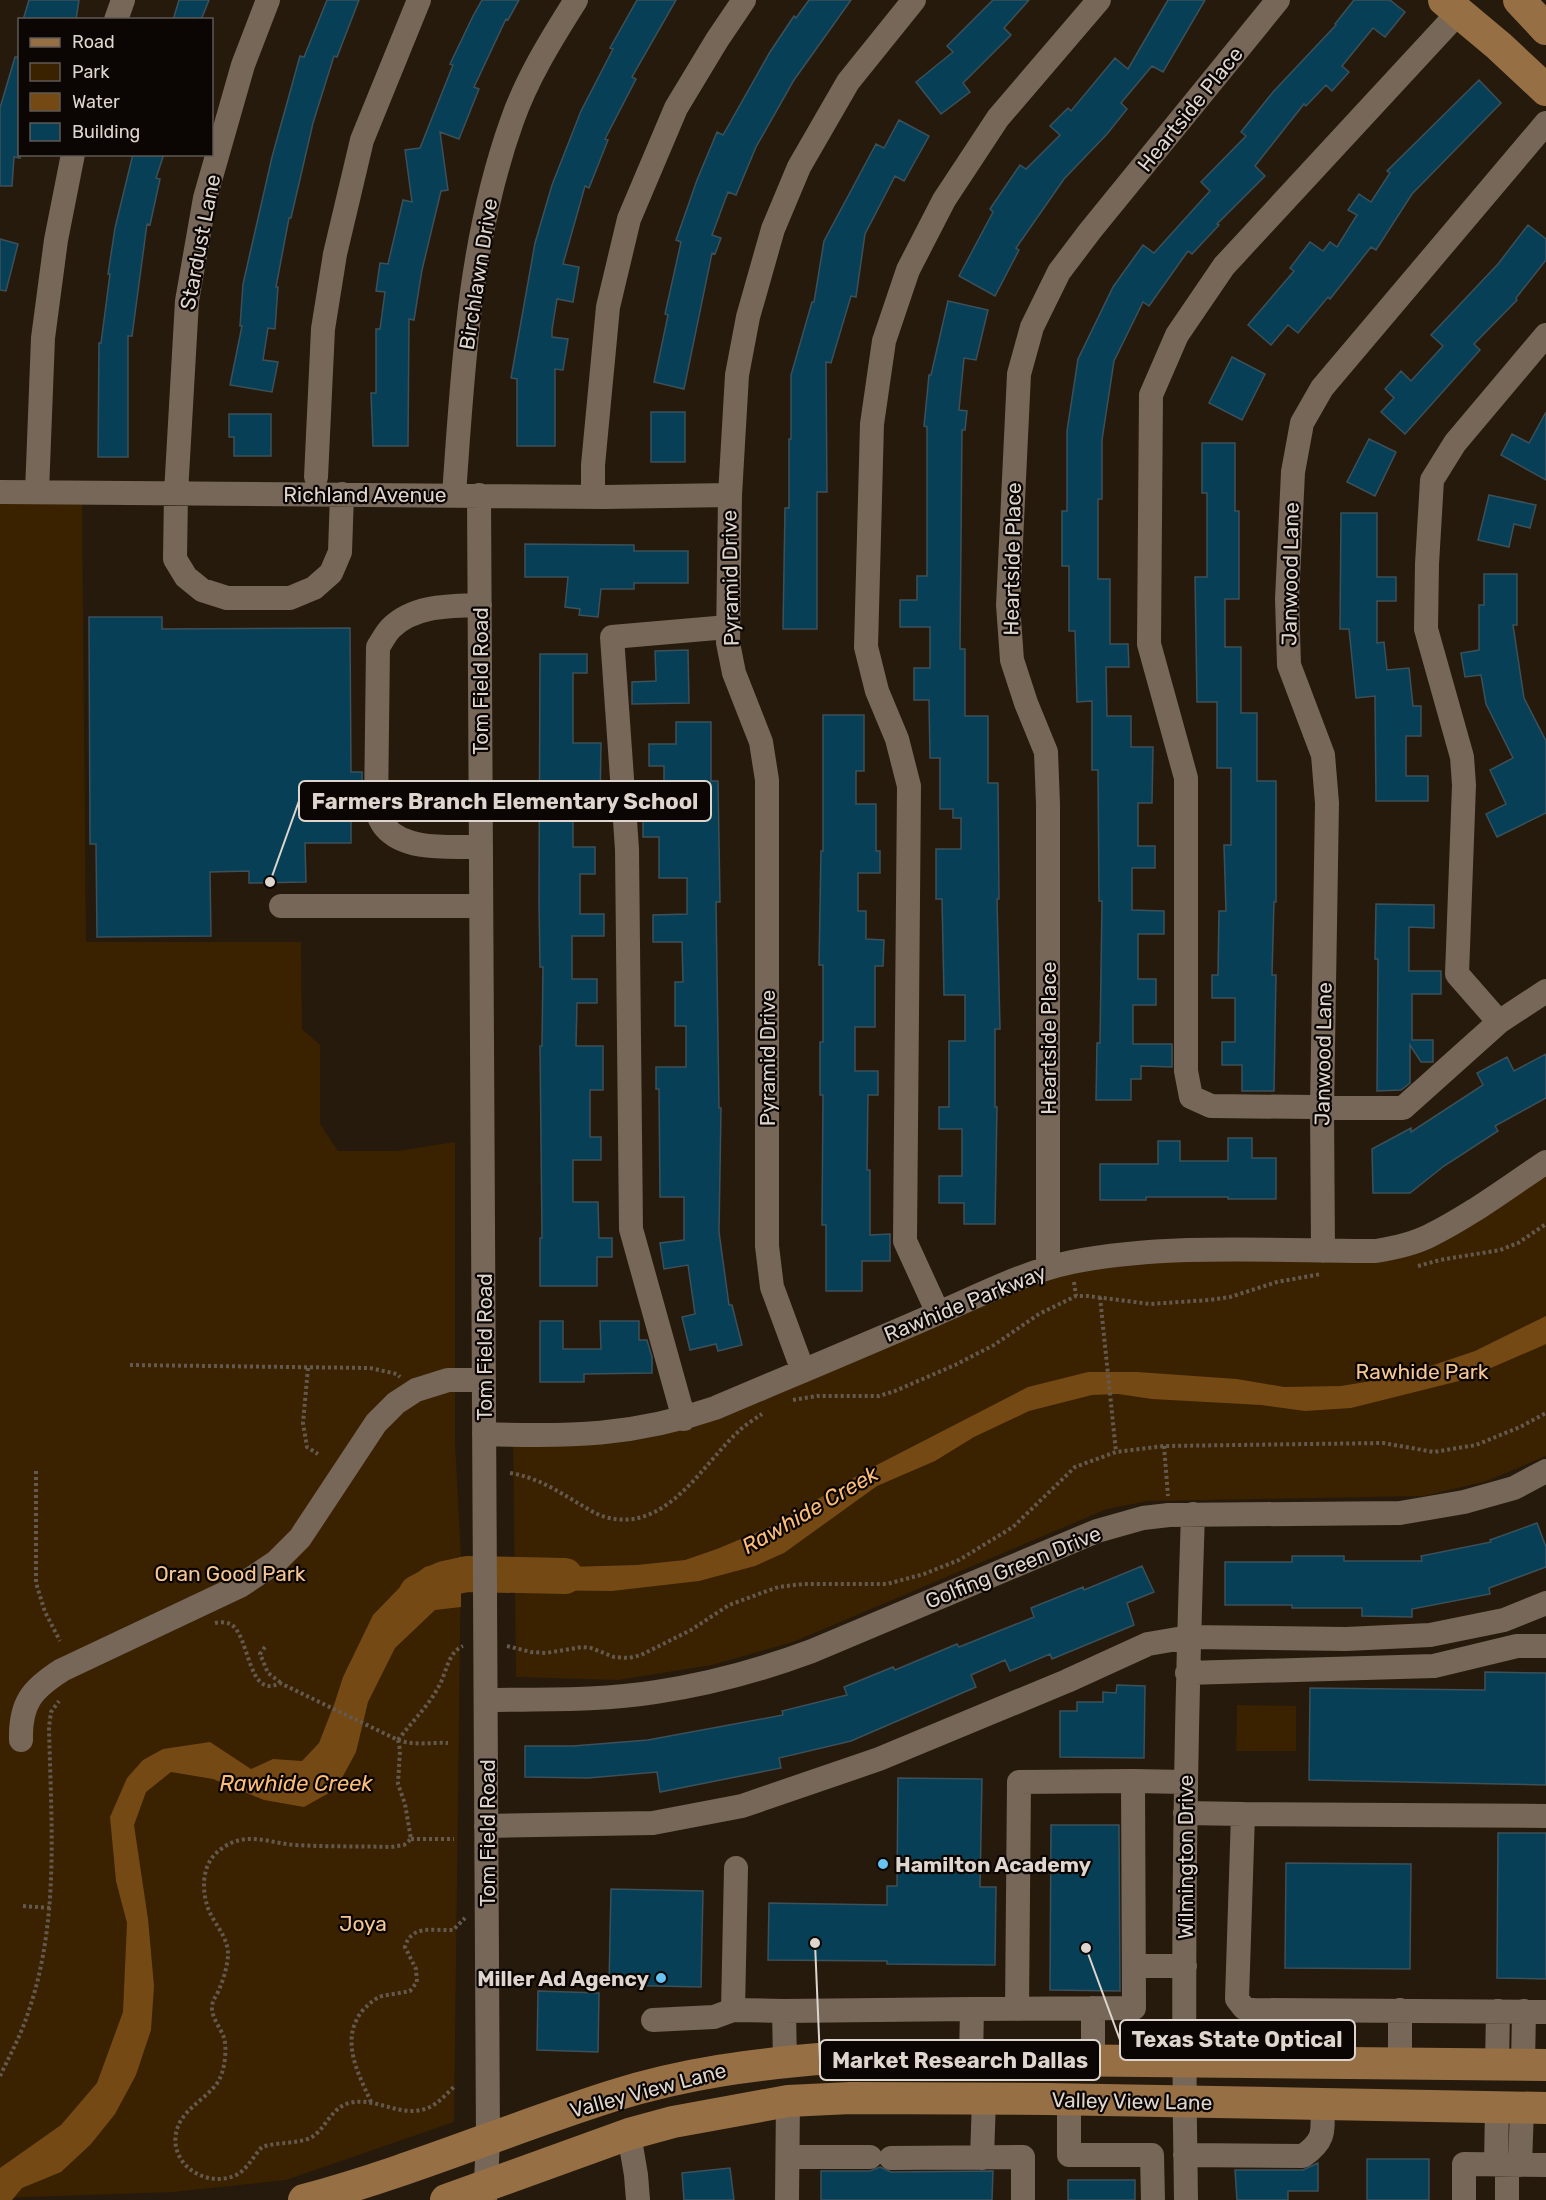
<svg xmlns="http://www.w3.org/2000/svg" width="1546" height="2200" viewBox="0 0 1546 2200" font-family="Rubik,sans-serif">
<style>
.green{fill:#3a2100}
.water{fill:#744913}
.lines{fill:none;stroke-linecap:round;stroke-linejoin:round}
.river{stroke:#744913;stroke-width:36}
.building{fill:#074056;stroke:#3c505a;stroke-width:1.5}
.path{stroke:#64594e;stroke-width:4;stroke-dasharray:3 3;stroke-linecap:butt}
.minor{stroke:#766758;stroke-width:24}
.major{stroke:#966f44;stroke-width:32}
.poi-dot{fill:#67c4f0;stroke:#0b0603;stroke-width:2}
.labels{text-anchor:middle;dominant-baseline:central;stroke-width:4.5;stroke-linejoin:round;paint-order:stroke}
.street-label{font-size:21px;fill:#ded6ce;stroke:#0b0603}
.park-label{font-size:21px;fill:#f6c795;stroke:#0b0603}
.poi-label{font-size:21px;font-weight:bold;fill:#ded6ce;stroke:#0b0603;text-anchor:start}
.water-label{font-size:22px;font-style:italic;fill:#fcbd79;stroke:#0b0603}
.leader{fill:none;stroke:#ded6ce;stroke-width:2}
.callout-dot{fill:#ded6ce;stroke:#0b0603;stroke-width:2}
.callout{fill:#0b0603;stroke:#ded6ce;stroke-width:2}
.callout-label{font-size:22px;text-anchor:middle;font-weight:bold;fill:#ded6ce}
</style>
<rect width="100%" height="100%" fill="#261a0d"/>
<!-- green -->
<path class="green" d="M0 502 82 504 86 942H301L302 1029 320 1045V1124L338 1151H397L455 1142V1442L461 1557 454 2122 286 2180 173 2192 0 2198Z
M1546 1169V1456L1487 1481 1424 1496 1148 1501 1107 1509 793 1642 712 1665 618 1680 516 1677 513 1441 620 1437 1047 1273 1132 1258 1384 1254Z
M1237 1705 1296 1706V1751H1236Z"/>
<!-- water -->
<path class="water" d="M1546 1316V1344L1544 1345 1463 1380 1351 1408 1305 1411 1261 1405 1152 1399 1118 1394 1092 1395 1029 1411 974 1437 935 1461 877 1486 784 1553 755 1566 699 1581 612 1591 515 1590 514 1561 567 1567 637 1565 685 1560 717 1549 774 1525 867 1470 1028 1387 1088 1372H1137L1237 1379 1284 1387 1341 1386 1401 1376 1475 1351Z
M461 1557V1607L435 1610 395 1648 368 1702 356 1752 336 1789 304 1807 264 1800 213 1779 171 1772 146 1792 134 1825 148 1919 154 1986 151 2030 136 2075 115 2114 91 2144 61 2172 22 2188 12 2200H0V2168L61 2125 97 2083 123 2012 127 1923 116 1881 110 1817 127 1778 143 1760 163 1749 210 1742 251 1769 273 1759 302 1761 319 1743 335 1702 343 1677 373 1615 405 1582 425 1567Z"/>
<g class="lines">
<!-- river -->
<path class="river" d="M417 1593 444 1579 467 1574 565 1576"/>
</g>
<!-- building -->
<path class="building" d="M29 0H79L76 20H23Z
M179 0H209L201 20H173Z
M327 0H359L337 57 334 56 313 123 291 218H289L276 287H278L275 329 268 328 263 360 278 362 272 392 230 385 242 326H240L243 284 272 157 300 56 304 57Z
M482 0H519L508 20 506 19 474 87 479 89 459 139 440 132 448 190 441 191 422 270 414 320 409 319 408 446H373L371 393H376V329H380L385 292 376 291 380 263 388 264 403 200 412 202 405 150 420 148 453 65 450 64 473 16Z
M637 0H676L632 77 636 79 605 139 608 140 589 188 585 186 563 264 579 267 573 302 557 299 552 330V337L568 339 563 370 555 369V446H517V379L511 378 535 243 552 185 581 111 613 49 610 48Z
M809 0H851L794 80 756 147 736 195 728 192 712 235 721 238 715 254 712 253 684 389 654 382 668 315 665 314 681 242 676 240 697 180 717 132 723 135 770 52 794 16 796 18Z
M993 0H1029L1004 28 1011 35 963 83 970 92 941 114 916 82 953 52 947 46Z
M1168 0H1205L1163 72 1152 66 1121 103 1127 109 1107 134 1064 179 1016 248 1019 250 995 296 959 276 993 212 990 209 1020 165 1026 169 1060 135 1050 126 1068 108 1071 111 1115 58 1128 69Z
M1354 0H1390L1405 12 1385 37 1373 28 1342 66 1349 72 1332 91 1326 85 1306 106 1304 104 1255 166 1265 176 1217 224 1219 225 1192 254 1188 251 1149 306 1143 302 1114 361 1102 440V499H1098V579H1110V644H1128L1129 667H1106L1107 716H1131V747H1153L1152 803H1138V846H1155V868H1132V910L1164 911V934H1138V979H1156V1005H1133V1044H1172V1067L1141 1066V1079H1131V1100H1096L1097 1043H1100L1102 901H1099L1098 770H1092V701L1077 702 1075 631H1069V566H1062V511H1067V431L1078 359 1113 287 1143 245 1154 253 1210 191 1201 182 1246 136 1241 132 1273 92 1336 25 1335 24Z
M15 57H20V158L14 157 12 186H0V108Z
M1479 80 1501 103 1412 194 1376 250 1371 247 1330 299 1328 297 1298 333 1288 325 1271 345 1248 325 1294 271 1290 268 1310 242 1323 251 1330 242 1337 247 1357 215 1348 210 1359 194 1371 202 1390 173 1387 171Z
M899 120 929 136 904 181 895 176 865 234 856 297 851 296 831 363 826 362 827 492H817V629H783L785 508H789V439H791V375L812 302H814L824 241 876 144 884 148Z
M133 154H164L156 178 160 179 150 225 147 224 132 336H128V457H98L99 343H101L110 274H108L115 228Z
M1528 225 1546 239V260L1516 298 1517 300 1474 344 1480 350 1405 434 1381 412 1394 398 1385 389 1401 371 1411 381 1443 346 1431 335 1498 264Z
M0 239 18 244 6 291 0 290Z
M948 301 988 310 976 360 964 358 959 410 967 411 965 430H962L960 649H965V716H988V783H998L999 899H997L1000 1029H995V1107H997L995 1224H964V1203H939V1176H962V1129H939V1107H949V1041H965V995H944L942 899H936V849H961V818H953V809H940V758H930L929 700H914V668H930V627H900V600H917V576H927V427L924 426 929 375H931Z
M1232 357 1265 374 1242 420 1209 403Z
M651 412H685V462H651Z
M1546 412V480L1501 455 1512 434 1529 443Z
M229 414H271V456H234V437H229Z
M1369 439 1396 452 1375 496 1347 482Z
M1202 443H1235V511H1239V599H1225V647H1241V713H1257V781H1276V902H1274L1272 975H1276L1274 1091H1242V1065H1222V1042H1235V998H1212V975H1218L1219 911H1226L1224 845H1231V768H1217V702H1197L1195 577H1207V493H1202Z
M1489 495 1536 505 1530 528 1514 524 1509 547 1478 540Z
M1341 513H1377V577H1396V601H1377V643L1384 642 1387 670 1409 668 1413 706H1421V736H1406V776H1428V801H1376L1375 696 1356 698 1349 629H1340Z
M525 544 634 545V551H688V583H634V589H601L598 617 579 615 580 609 565 607 568 577H525Z
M1484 574H1517V625H1513L1524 698 1546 741V813L1497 837 1486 814 1506 804 1490 770 1513 758 1486 704 1481 675 1465 677 1461 653 1479 650V605H1484Z
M89 617H162V629L350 628 351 772H362V798H351V843H305L306 882 249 883V871L210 872 211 936 97 937 96 844H90Z
M688 650 689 703 632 704V682L656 681 655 651Z
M540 654H587V673H573V743H601L600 806H573V847H595V874H580V914H604V936H572V979H597V1003H577L576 1046H603V1090H590V1137H601V1160H573V1202H598L599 1238H612V1257H597V1286H540V1238H542L540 1046H542L543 967H540L539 903Z
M823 715H864V771H856V804H876V851H880V873H858V911H866V939L884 940 883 966H875V1027H855V1071H878V1095H868L867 1170H870V1235L890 1234V1261H862V1291H826V1225H822L823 1095H820V1042H823V965H819L821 851H823Z
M676 722H711V781H718L720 902H716L719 1108H721L719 1232 729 1305H732L742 1345 718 1351 716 1344 690 1350 682 1317 695 1314 688 1265 664 1269 660 1243 684 1240V1197H660L659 1089H656V1067H686V1026H675V982H683L682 942H653V915L687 914V878H659V837H643V804H664V766H649V744H676Z
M1376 904 1434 905V928L1409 927V971H1441V994H1412V1040H1433V1062H1421L1410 1045V1083L1401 1090 1377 1091 1378 959H1375Z
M1546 1054V1098L1495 1126 1498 1131 1444 1166 1410 1193H1373L1372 1149 1411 1128V1132L1483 1085 1477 1073 1507 1057 1514 1071Z
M1228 1138H1252V1158H1276V1199H1228V1197H1146V1200H1100V1164H1158V1141H1180V1161H1228Z
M540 1321H563V1349H601L600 1321H639V1340H647L652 1357V1373L584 1374V1382H540Z
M1537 1523 1546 1547V1567L1489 1588 1490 1594 1412 1609V1617L1362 1616V1608H1292V1605H1225V1562H1292V1556H1344V1561H1422L1421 1556 1491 1542 1490 1540Z
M1142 1566 1154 1592 1127 1603 1134 1625 1052 1659 1050 1654 1010 1671 1005 1660 971 1675 976 1687 851 1741 779 1758 781 1768 660 1792 657 1772 588 1778 525 1777V1746H573L648 1740 783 1715 782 1711 847 1695 844 1687 893 1667 895 1670 957 1644 959 1647 1034 1617 1031 1608 1083 1587 1084 1590Z
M1485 1672 1546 1673V1785L1309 1780 1310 1688 1485 1690Z
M1117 1685 1145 1686 1144 1758 1060 1757V1711H1077V1702H1103V1692L1116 1693Z
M898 1778 982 1779 980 1887H996L995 1965 887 1964V1961L768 1960 769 1903 887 1905V1886H897Z
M1051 1825H1119L1120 1991 1050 1990Z
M1498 1833H1546V1979L1497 1978Z
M1286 1863 1411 1864 1410 1969 1285 1968Z
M611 1889 703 1891 701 1987 609 1985Z
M538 1991 599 1993 598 2052 537 2050Z
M1367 2159H1429V2200H1367Z
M1318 2163V2191H1288V2200H1237L1235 2170H1303Z
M880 2167 891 2172 993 2171 992 2200H821V2171H870Z
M730 2168 734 2200H684L682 2173Z
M1068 2180H1135V2200H1068Z"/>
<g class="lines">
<!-- path -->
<path class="path" d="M1418 1266 1440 1260 1500 1250 1518 1243 1546 1224
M1074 1282 1076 1296
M1100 1297 1116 1452
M130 1365 370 1368 397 1374 400 1377
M308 1368 303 1423 307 1447 318 1454
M793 1400 817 1396H879L895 1391 955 1365 994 1345 1039 1314 1076 1296H1088L1150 1304 1209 1300 1230 1297 1277 1282 1321 1274
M1164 1446 1168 1496
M36 1471V1583L45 1612 60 1641
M510 1473C535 1477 555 1489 576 1502 585 1507 595 1514 605 1517 667 1534 702 1464 740 1430 746 1424 755 1419 762 1414
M215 1623C220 1622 226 1622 230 1624 250 1633 247 1701 280 1683L398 1740C413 1720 430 1705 441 1682 447 1669 449 1652 463 1646
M507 1646 531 1652 546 1653 582 1647 591 1648 614 1657 629 1658 641 1655 691 1630 729 1605 778 1587 803 1584H887L924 1574 959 1560 1013 1527 1075 1467 1116 1452 1164 1446 1383 1443 1434 1452 1476 1445 1520 1427 1546 1413
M265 1647 260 1654 268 1673 280 1682
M398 1740 400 1750 398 1784 405 1804 411 1839 404 1845 391 1847C360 1846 328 1847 296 1845 279 1844 263 1838 246 1839 237 1840 229 1843 221 1849 201 1863 201 1890 209 1911 216 1926 229 1939 228 1956 227 1968 223 1981 218 1992 215 1998 212 2001 212 2008 212 2019 221 2028 224 2038 227 2048 225 2068 220 2078 213 2094 189 2105 180 2122 162 2157 200 2189 234 2176 247 2171 253 2156 262 2147 277 2142 293 2144 308 2139 325 2132 330 2108 349 2103 377 2096 402 2120 430 2107 440 2102 447 2093 455 2086
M398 1740C413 1746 432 1742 448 1743
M411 1839H454
M23 1906 50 1908
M0 2076C10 2055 21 2035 28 2013 60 1921 51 1823 49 1727L51 1712 59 1701
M371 2102C358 2073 339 2039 363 2010 369 2004 374 1999 382 1996 391 1994 401 1993 410 1991L417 1982 416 1969 405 1947C411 1924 434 1931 453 1930L465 1918"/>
<!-- minor -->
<path class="minor" d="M268 0 243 65 205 198 187 301 176 493 175 559 186 577 202 590 227 598H290L314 588 331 573 340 552 342 494
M1459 12 1224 266 1177 335 1151 395 1149 644 1186 778V1071L1191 1097 1211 1106 1403 1108 1499 1022 1546 991
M116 20 123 0
M316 477 323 329 335 254 362 140 419 0
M0 492 604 497 730 495
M37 492 43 338 56 240 73 154
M454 495C463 368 469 241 512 121 527 78 552 38 576 0
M479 495 488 2141 485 2200
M593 496V465L608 307 629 219 676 108 717 40 744 0
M480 605C450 606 414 605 391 628 386 633 382 641 378 647L376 811C379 816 381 823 385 827 406 852 452 846 481 847
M281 906H481
M1499 1022 1457 974 1464 785 1462 757 1426 629 1427 564 1432 480 1455 443 1546 335
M1323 1251 1322 1108 1327 803 1323 755 1289 665 1287 599 1293 472 1302 423 1322 388 1546 123
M1048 1268V804L1046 752 1026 703 1012 660 1008 605 1019 374 1032 327 1059 272 1090 231 1278 0
M938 1313 905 1241 909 786 897 739 877 691 866 647 872 424 884 341 908 270 944 200 998 118 1099 0
M803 1371 772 1287 767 1246V780L761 742 734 673 728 643 730 495 737 375 748 317 773 229 799 167 848 82 914 0
M684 1419 631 1229 627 849 612 637 728 627
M484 1434C569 1437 633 1436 715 1408 788 1377 863 1346 936 1314 981 1295 1024 1272 1072 1262 1168 1243 1278 1251 1376 1251 1394 1248 1413 1244 1429 1236 1470 1216 1508 1187 1546 1162
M1187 1673 1434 1666 1517 1646H1546
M486 1700C543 1699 600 1701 656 1692 710 1684 761 1670 812 1651L1097 1531 1143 1518 1169 1515 1400 1513 1464 1502 1514 1488 1546 1471
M21 1740C20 1703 32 1689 62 1670L240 1586 276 1562 300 1538 376 1423 396 1403 416 1390 448 1380H484
M1133 1781 1185 1782
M1185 1813 1243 1814
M1546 1816 1243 1814 1237 1999 1244 2008 1253 2010 1546 2012
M486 1826 653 1823 742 1806 879 1759 1067 1681 1148 1644 1189 1637 1346 1639 1430 1635 1504 1620 1546 1603
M736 1868 733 2010 784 2011
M1134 1966H1185
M1093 2008V2060
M972 2009 1134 2008 1133 1781 1019 1782 1017 2009
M1400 2010V2063
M653 2020 714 2017 733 2010
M785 2061 784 2011 972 2009 971 2058
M1497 2064 1498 2011
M1523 2064 1524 2011
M1069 2099V2155H1152L1153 2200
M629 2134 636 2175 638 2200
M1185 2155 1303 2156C1326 2140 1323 2131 1322 2104
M788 2157H870
M891 2158 1023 2157V2200
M982 2158 984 2099
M1496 2165 1497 2107
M1520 2165 1522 2108
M787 2200 788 2101
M1186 2200C1182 1971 1185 1743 1193 1514
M1464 2200V2164L1546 2165
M1507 2200V2165"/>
<!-- major -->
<path class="major" d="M1444 0 1499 46 1546 90
M1519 0 1546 29
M304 2200C409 2172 508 2129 612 2096 685 2073 755 2064 831 2058L1546 2065
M446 2200 629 2134 673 2122 788 2101 851 2098 1048 2099 1546 2108"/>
</g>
<!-- markers -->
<g class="poi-dot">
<circle cx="883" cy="1864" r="6"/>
<circle cx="661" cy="1978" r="6"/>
</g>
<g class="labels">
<!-- street labels -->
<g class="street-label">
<text transform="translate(1190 109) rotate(-51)">Heartside Place</text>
<text transform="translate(200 242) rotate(-79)">Stardust Lane</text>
<text transform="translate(478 274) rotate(-81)">Birchlawn Drive</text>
<text x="365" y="494">Richland Avenue</text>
<text transform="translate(1012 559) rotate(-89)">Heartside Place</text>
<text transform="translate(1290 574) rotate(-89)">Janwood Lane</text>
<text transform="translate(730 578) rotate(-91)">Pyramid Drive</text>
<text transform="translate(480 681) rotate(-90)">Tom Field Road</text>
<text transform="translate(1048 1038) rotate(-90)">Heartside Place</text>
<text transform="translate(1323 1054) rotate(-89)">Janwood Lane</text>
<text transform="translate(767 1058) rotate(-90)">Pyramid Drive</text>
<text transform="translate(965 1303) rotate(-22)">Rawhide Parkway</text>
<text transform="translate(484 1347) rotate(-90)">Tom Field Road</text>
<text transform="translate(1013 1567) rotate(-22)">Golfing Green Drive</text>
<text transform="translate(487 1833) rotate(-90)">Tom Field Road</text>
<text transform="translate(1185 1857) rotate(-90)">Wilmington Drive</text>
<text transform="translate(648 2090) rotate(-15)">Valley View Lane</text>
<text transform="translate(1132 2101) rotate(1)">Valley View Lane</text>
</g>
<!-- park labels -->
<g class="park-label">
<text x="1422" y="1371">Rawhide Park</text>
<text x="230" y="1573">Oran Good Park</text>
<text x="363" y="1923">Joya</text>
</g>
<!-- poi labels -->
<g class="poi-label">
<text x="895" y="1864">Hamilton Academy</text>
<text x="649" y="1978" text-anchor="end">Miller Ad Agency</text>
</g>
<!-- water labels -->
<g class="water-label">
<text transform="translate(810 1510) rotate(-30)">Rawhide Creek</text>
<text x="296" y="1783">Rawhide Creek</text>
</g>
</g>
<!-- callouts -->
<path class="leader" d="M270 882L299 801M1086 1948L1120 2040M815 1943L820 2060"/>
<g class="callout-dot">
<circle cx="270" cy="882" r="6"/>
<circle cx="1086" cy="1948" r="6"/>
<circle cx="815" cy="1943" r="6"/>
</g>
<g class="callout">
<rect x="299" y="781" width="412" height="40" rx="6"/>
<rect x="1120" y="2020" width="235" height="40" rx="6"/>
<rect x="820" y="2040" width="280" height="40" rx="6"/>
</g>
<g class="callout-label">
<text x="505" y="809">Farmers Branch Elementary School</text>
<text x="1237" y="2047">Texas State Optical</text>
<text x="960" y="2068">Market Research Dallas</text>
</g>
<!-- legend -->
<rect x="18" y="18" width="195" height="138" fill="#0b0603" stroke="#5f5954" stroke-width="1.5"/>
<rect x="30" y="38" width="30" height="9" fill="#966f44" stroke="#5f5954" stroke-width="1.5"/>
<text x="72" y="48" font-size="18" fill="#ded6ce">Road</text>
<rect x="30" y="63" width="30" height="18" fill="#3a2100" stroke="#5f5954" stroke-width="1.5"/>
<text x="72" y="78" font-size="18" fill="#ded6ce">Park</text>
<rect x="30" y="93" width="30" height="18" fill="#744913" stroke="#5f5954" stroke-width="1.5"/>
<text x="72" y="108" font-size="18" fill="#ded6ce">Water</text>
<rect x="30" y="123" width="30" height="18" fill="#074056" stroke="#5f5954" stroke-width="1.5"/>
<text x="72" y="138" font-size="18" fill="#ded6ce">Building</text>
</svg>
